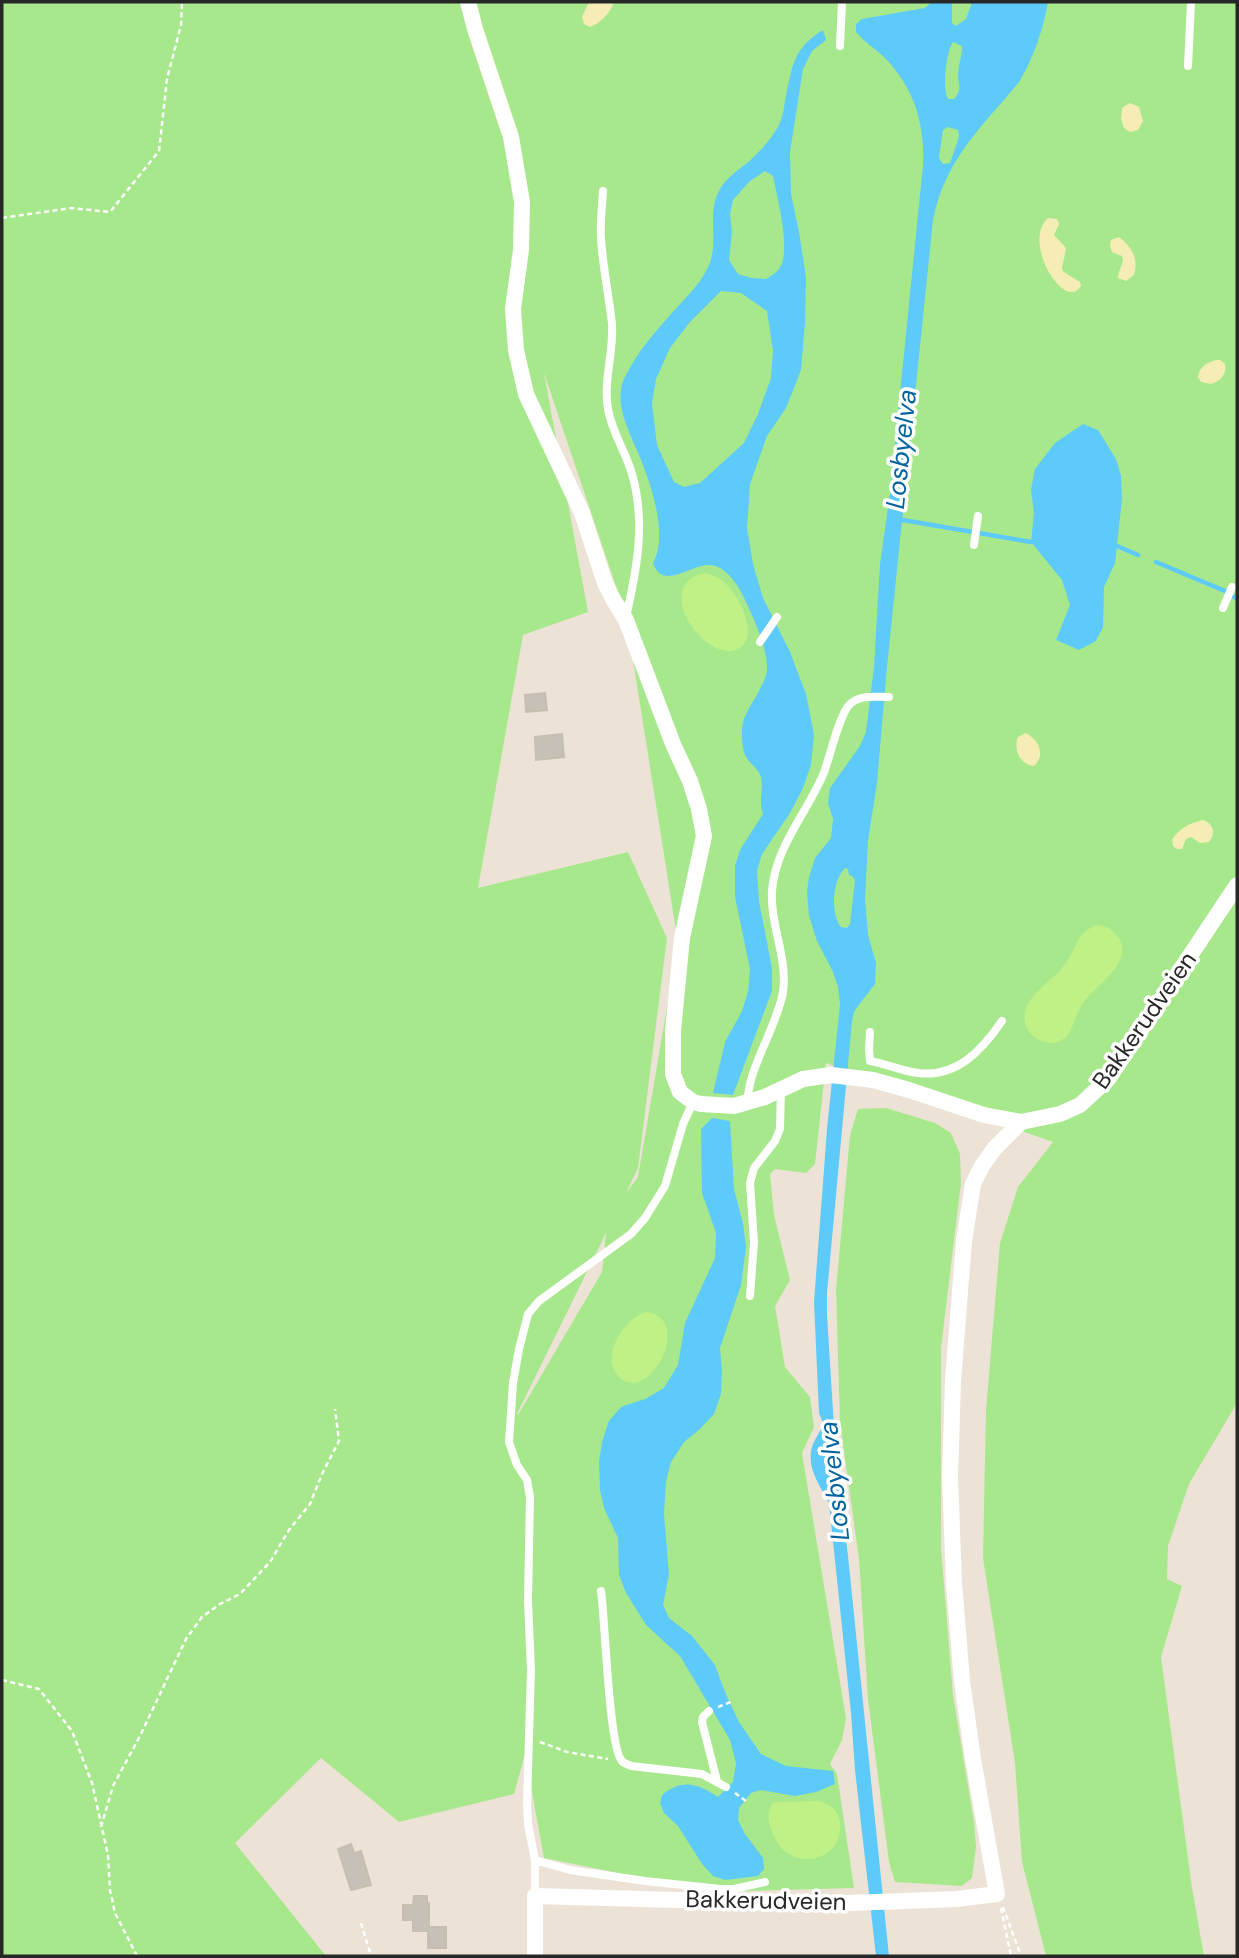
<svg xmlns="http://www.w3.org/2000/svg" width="1239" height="1958" viewBox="0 0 1239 1958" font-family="'DM Sans',sans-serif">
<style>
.green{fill:#a8e88c;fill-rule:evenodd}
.sand{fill:#f5edb5}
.pitch{fill:#c0f186}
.water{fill:#5dcafa;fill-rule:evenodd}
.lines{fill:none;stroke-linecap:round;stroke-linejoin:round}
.stream{stroke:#5dcafa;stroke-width:4.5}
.building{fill:#c6c0b6;stroke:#c6bfb0;stroke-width:2}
.path{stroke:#fff;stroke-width:2.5;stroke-dasharray:5 3.5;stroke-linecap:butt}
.service{stroke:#fff;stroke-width:8}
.minor{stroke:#fff;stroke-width:16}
.labels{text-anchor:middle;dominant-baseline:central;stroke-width:7;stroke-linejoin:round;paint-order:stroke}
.street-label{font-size:24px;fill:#272727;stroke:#fff}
.water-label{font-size:26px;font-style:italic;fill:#0164a1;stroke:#fff}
</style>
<rect width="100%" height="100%" fill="#ece3d6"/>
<!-- green -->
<path class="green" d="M2 2H1237V1403L1189 1484 1168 1546 1167 1579 1182 1586 1161 1657 1192 1888 1204 1956H1046L1022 1862 1015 1763 983 1558 986 1410 1000 1243 1018 1187 1053 1142 826 1063 815 1164 806 1173 775 1169 770 1174 774 1215 790 1280 775 1306 785 1367 810 1397 814 1427 802 1453 846 1718 842 1740 830 1764 837 1774 854 1888 712 1892 544 1858 525 1754 514 1794 399 1822 321 1758 235 1843 326 1956H2ZM544 373 626 616 678 943 638 1177 626 1193 638 1168 667 938 628 852 478 888 523 635 588 612ZM606 1233 602 1272 518 1415 517 1414Z
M886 1108 935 1123 951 1133 960 1154 961 1183 941 1348V1548L953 1695 974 1822 976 1847 972 1878 962 1886 895 1882 889 1862 868 1699 859 1559 840 1423 836 1290 850 1135 858 1109Z"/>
<!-- sand -->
<path class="sand" d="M589 2H614C610 13 601 23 590 27L584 24 582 17Z
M1130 103 1139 107 1143 121 1138 130 1130 132 1124 128 1121 119 1122 108Z
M1048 218 1057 219 1059 224 1054 235 1066 248C1062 276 1055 266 1080 282L1081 286C1065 313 1021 242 1048 218Z
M1119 237C1132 247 1139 259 1134 275L1126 281 1118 278C1118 269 1125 264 1122 256L1112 252 1110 246 1111 240Z
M1217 360H1220L1225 364C1227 374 1221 381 1211 384L1201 382 1198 377C1200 366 1207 362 1217 360Z
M1026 733C1039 740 1046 755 1034 766 1020 765 1013 749 1018 737Z
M1203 820C1214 824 1216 833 1209 842L1200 843 1191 837 1186 839 1182 849H1177L1173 846 1172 840C1179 828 1190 823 1203 820Z"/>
<!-- pitch -->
<path class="pitch" d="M704 573C713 575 721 578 727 585 740 598 762 641 735 650 702 660 652 585 704 573Z
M1095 925C1105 925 1112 929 1118 937 1136 962 1095 985 1083 1003 1076 1013 1074 1027 1066 1037 1047 1053 1018 1033 1026 1009 1032 991 1055 979 1066 963 1078 946 1074 937 1095 925Z
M646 1312C695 1318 649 1406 619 1377 599 1358 624 1318 646 1312Z
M819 1801C830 1805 838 1809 840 1823 844 1863 788 1873 774 1836 769 1825 766 1816 772 1804L778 1802Z"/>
<!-- water -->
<path class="water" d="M932 2H952V23L956 26 966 19 972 2H1048C1043 30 1034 57 1019 82 982 127 945 159 933 220L887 667 877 783 868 841 865 899 868 935 876 963 875 984 858 1006 854 1012 852 1021 827 1293V1315L836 1459 848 1556 889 1956H876L855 1770 851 1713 829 1503C819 1484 805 1466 813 1444 816 1437 821 1431 823 1423L819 1413 814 1302 827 1129 840 1004 838 987 833 972 817 941 809 916 807 892 809 877 815 858 831 838 833 819 828 803 830 788 860 746 866 732 874 667 880 564 890 493 923 165C925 124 914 88 885 58 876 49 864 42 856 32V24L862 19 925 8ZM953 42 962 46V50C961 58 958 68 958 76 959 86 962 90 954 99H948C942 89 946 52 953 42ZM948 127 958 130 959 136 957 143 950 163 943 164 939 158 943 130ZM845 868 848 869 849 875 852 876 855 880 850 924 847 928 841 927C830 913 832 881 845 868Z
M823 30 826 40 812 51 803 69 790 152 791 194 799 232 806 277 805 323 801 370 786 408 767 436 750 484 747 528 753 564 763 598 790 652 806 694 814 735 811 765 803 788 790 813 762 854 757 871 759 901 772 968V991L733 1095 713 1093 725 1042 742 1011 748 992 750 969 735 897V866L740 850 763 814C758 801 764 788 761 777 758 768 749 763 745 755 742 748 741 731 743 723 745 712 755 700 760 689 763 683 767 675 767 669 768 650 754 619 746 602 740 588 727 566 710 565 692 563 663 592 653 563 670 533 648 475 635 446 628 429 618 409 621 390 622 381 627 373 631 366 644 343 663 323 681 303 692 291 702 281 709 265 719 242 707 216 718 193 724 179 736 172 747 163 759 153 770 140 778 127 782 119 784 109 785 101 792 68 792 49 823 30ZM765 171 773 176C777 197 792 252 779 269 776 273 769 277 766 279L751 278 738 274 729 260 732 232 730 214 733 200 750 181ZM721 291 741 293 767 311 773 351 771 378 758 414 744 443 700 483 684 487 674 482 657 445 652 403 656 379 670 348 690 322Z
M1083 424 1098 430 1116 459 1121 476 1122 499 1115 563 1104 587 1103 627 1096 641 1079 650 1056 640 1070 605 1062 580 1031 542 1034 513 1031 490 1035 469 1055 443Z
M712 1118 730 1121 734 1189 743 1223 746 1247 741 1285 720 1348 722 1372 721 1394 714 1414 700 1429 684 1442 671 1462 666 1481 664 1514 669 1574 663 1605 669 1618 692 1636 715 1665 725 1692 739 1722 761 1754 786 1766 833 1771 835 1784 816 1792 795 1796 760 1790 751 1793 739 1808 738 1820 745 1834 763 1858 764 1869 758 1876 725 1880 713 1876 702 1864 678 1826 664 1813 660 1803 662 1795C683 1778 698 1784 718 1797L733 1782 736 1763 730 1740 680 1656 646 1625 626 1593 619 1575 618 1538 604 1508 600 1490 599 1462 602 1442 609 1421 621 1407 645 1399 664 1388 678 1365 685 1323 715 1258 716 1233 702 1193 701 1129Z"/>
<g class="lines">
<!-- stream -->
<path class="stream" d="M897 519 1031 542
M1117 546 1138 555
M1156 562 1225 591 1237 599"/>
</g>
<!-- building -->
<path class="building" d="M545 693 547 710 526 712 525 695Z
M562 734 564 757 536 760 535 737Z
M351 1844 354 1853 361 1851 371 1885 351 1890 338 1849Z
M414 1896H427V1902L429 1903V1927H446V1948H428V1931H413V1920H403V1905H413Z"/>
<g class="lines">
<!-- path -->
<path class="path" d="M2 218 71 208 110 212 159 151 167 79 181 25 182 2
M2 1680 39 1689 72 1731 92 1783 108 1855 110 1890 115 1913 137 1956
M718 1707 733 1701
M540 1742 567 1752 608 1759
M735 1793 746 1801
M101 1827 113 1786 140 1736 186 1639 202 1617 220 1604 240 1594 270 1562 289 1530 310 1504 322 1474 339 1441 335 1409
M1003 1907 1021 1956
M1001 1908 1011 1956
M361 1923 371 1956"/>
<!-- service -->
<path class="service" d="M840 46 842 2
M1188 66 1191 2
M603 191C602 207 600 223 601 239 603 268 609 296 612 324 614 352 603 381 608 409 612 433 626 452 632 474 646 522 637 569 626 617
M974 545 978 516
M1223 608 1232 587
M760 642 777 617
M870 1032 869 1049 870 1061C887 1064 902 1071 918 1073 957 1078 982 1050 1002 1021
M748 1103C746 1071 777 1028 783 992 788 958 770 925 772 891 775 848 806 814 823 775 830 758 838 718 849 705 859 694 876 697 889 697
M750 1296 754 1242 750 1183 754 1168 775 1141 780 1129 781 1089
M601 1591C605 1617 609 1749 622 1761 624 1764 628 1764 631 1766L702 1774 726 1787
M709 1711 703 1717 702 1722 717 1781
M535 1860 570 1870 645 1881 720 1889H734L765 1882
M535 1896V1860L528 1824 527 1804 531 1670 528 1601 530 1497 527 1480 517 1465 509 1442 513 1383 519 1349 528 1314 539 1301 631 1234 645 1218 665 1186 683 1124 693 1102"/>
<!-- minor -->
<path class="minor" d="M468 2 475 29 511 137 522 202 521 250 513 309 516 350 526 394 582 513 605 583 613 599 626 620 673 744 690 781 699 809 704 836 682 938 673 1031V1074L680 1092 693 1102 701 1104 734 1106 765 1097 803 1079 831 1075 873 1080 909 1090 984 1115 1021 1122
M535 1956V1896L821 1904 957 1899 997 1894 973 1759 962 1681 954 1583 950 1477 953 1381 964 1241 973 1184 982 1166 994 1149 1021 1122 1060 1114 1080 1105 1108 1079 1237 885"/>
</g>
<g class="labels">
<!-- street labels -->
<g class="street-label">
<text transform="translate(1144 1020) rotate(-55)">Bakkerudveien</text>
<text transform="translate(766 1900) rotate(1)">Bakkerudveien</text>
</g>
<!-- water labels -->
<g class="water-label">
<text transform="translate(901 449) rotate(-84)">Losbyelva</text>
<text transform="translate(834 1481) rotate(-96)">Losbyelva</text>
</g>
</g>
<!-- border -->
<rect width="1239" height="1958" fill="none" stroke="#272727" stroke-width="7"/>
</svg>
